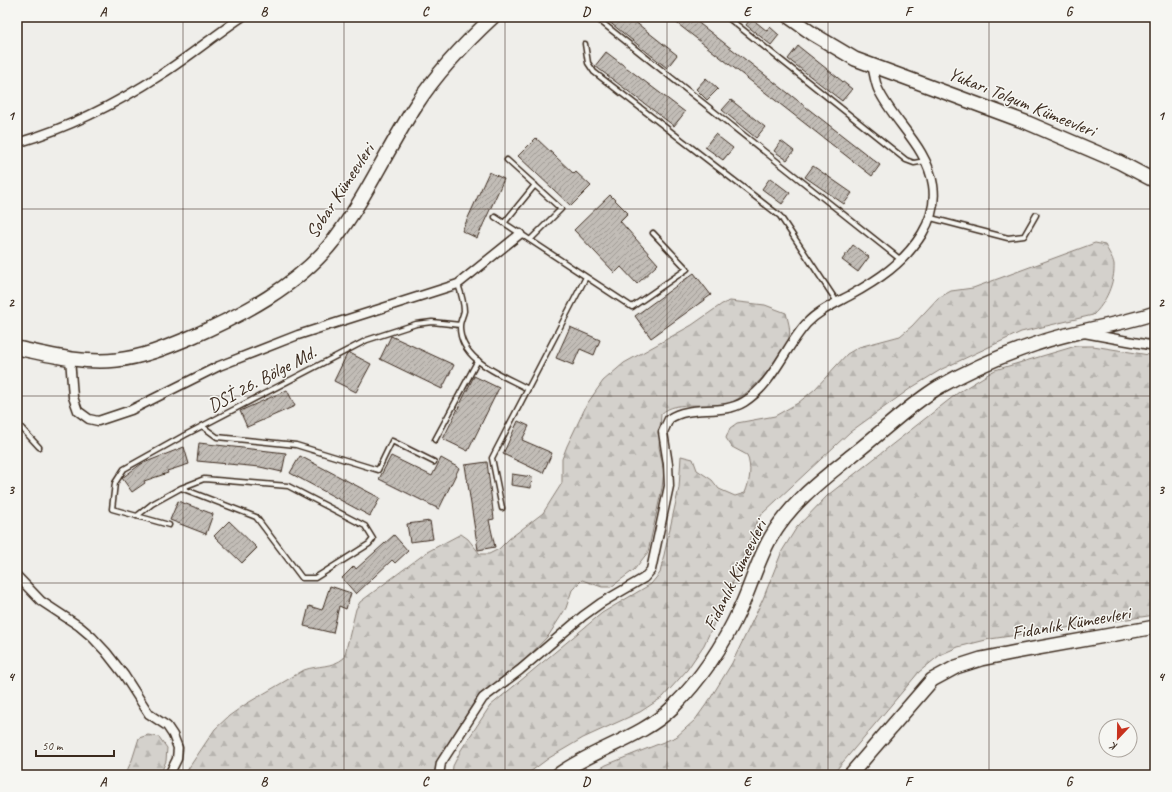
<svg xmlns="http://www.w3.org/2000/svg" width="1172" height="792" viewBox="0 0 1172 792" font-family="Caveat,sans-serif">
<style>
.forest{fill:url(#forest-firs);stroke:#887e75}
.building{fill:url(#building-hatch);stroke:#3b2a1e}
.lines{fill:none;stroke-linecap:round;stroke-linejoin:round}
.lane-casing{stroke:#3b2a1e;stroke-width:7}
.street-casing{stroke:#3b2a1e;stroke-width:11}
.primary-casing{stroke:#3b2a1e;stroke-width:16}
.lane{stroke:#f6f6f2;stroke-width:4}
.street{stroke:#f6f6f2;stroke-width:8}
.primary{stroke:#f6f6f2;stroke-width:13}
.grid{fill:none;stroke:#3b2a1e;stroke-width:1;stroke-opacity:0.55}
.labels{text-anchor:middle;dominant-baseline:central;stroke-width:3;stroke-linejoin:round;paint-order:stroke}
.street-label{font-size:19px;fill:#3b2a1e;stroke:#f6f6f2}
.neatline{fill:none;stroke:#3b2a1e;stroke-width:1.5}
.grid-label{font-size:13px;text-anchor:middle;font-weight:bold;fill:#3b2a1e}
</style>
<defs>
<pattern id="forest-firs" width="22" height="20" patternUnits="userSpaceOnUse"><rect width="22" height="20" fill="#d4d1cc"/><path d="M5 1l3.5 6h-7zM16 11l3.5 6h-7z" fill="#b7b4af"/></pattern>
<pattern id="building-hatch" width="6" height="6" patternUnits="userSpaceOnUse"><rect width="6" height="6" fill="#c2bdb7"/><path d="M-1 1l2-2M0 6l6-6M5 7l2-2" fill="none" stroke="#9f9a94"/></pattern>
</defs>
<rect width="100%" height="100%" fill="#efeeea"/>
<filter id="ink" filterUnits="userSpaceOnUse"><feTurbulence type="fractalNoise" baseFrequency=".025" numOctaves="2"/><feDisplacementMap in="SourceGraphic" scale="8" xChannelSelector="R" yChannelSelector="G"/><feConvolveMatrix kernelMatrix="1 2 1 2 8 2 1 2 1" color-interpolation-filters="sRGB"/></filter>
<g filter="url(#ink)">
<!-- forest -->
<path class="forest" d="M1095 243 1105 245C1108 251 1113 258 1114 264 1115 282 1106 303 1093 315L1021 332 942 369 911 388 850 432 763 513 756 523 734 580 704 645 687 670 663 697 640 712 583 738 549 758 526 775H452L453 766 461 750 490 706 602 613 651 584 660 573 679 488 681 456 693 459 697 470 712 480 719 489 735 496 745 493C750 480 752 469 747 455L732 447 726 438 730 428 737 423 775 416 798 403 815 389 847 354 859 347 900 336 912 326 938 298 951 291 973 288Z
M730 301 765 305 786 313C788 321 791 329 789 337 784 357 749 397 729 403 708 410 678 398 661 414L659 447 664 472 662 488 648 552 634 570 611 587H602L582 580 572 590 566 608 549 635 525 660 481 693 474 702 438 759 434 775H184L215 729 229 716 246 704 304 670C318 665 332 668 344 658L356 609 360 602 427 552 461 534 468 539 480 554H489L499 549 509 539 543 513 562 483V459L567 446 587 404 603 381 624 363 692 325 722 304Z
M1076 346H1093L1155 356V615L990 639 958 647 940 655 919 672 832 775H589L606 765 676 737 695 720 710 699 732 663 763 599 782 551 797 527 828 495 959 392 995 370Z
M148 735 159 737 167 748 166 761 160 775H125L132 760 139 738Z"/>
<!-- building -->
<path class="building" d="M603 17H629L677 55 667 68Z
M669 17H691L880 165 872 176Z
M751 18 767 31 770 27 779 35 771 45 746 25Z
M798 46 852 89 842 101 788 59Z
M606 52 685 112 674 126 595 66Z
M706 78 718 89 707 100 696 89Z
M731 100 765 127 756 138 722 110Z
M715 134 733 148 723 160 705 147Z
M536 138 574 174 576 172 591 186 571 206 518 156Z
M781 141 794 151 787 160 774 151Z
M813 166 852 193 844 204 805 177Z
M489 172 504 179 477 238 462 231Z
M770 178 790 193 782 204 762 189Z
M610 195 628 213 620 221 658 264 637 284 621 267 615 273 574 230Z
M853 245 869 257 858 272 842 260Z
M694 273 711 295 651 338 635 316Z
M570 327 600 340 594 355 580 349 573 365 556 358Z
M391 336 454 365 442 389 380 359Z
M350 353 371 364 356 392 334 381 347 354Z
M474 376 499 388 468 451 443 439Z
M287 390 295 406 247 427 240 411Z
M518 421 529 426 522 440 552 453 543 473 503 454Z
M199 443 286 453 282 472 260 467 197 461Z
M184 447 189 464 167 471 168 473 144 481 145 483 132 492 122 478 141 464Z
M300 456 380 498 370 516 290 473Z
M391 456 432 476 441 458 459 468 439 509 379 479Z
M487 462 494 519 489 520 495 547 478 550 465 465Z
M512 474 532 477 531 488 511 485Z
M178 501 213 514 206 534 170 520Z
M229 521 257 548 242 563 214 536Z
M430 521 433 539 410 542 407 524Z
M394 535 408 551 395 563 392 560 356 594 342 578 354 566 356 569Z
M330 586 351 593 346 609 339 606 333 633 304 626 309 606 322 610Z"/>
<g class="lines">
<!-- lane casing -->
<g class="lane-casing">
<path id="lane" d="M595 17 901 260
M727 17 906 160 914 163 925 161
M585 44 588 63 594 72 780 216 837 302
M507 160 561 209 530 240
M495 217 632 307 687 269 653 233
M931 218 1008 238 1024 236 1036 215
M504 223 535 185
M458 284C461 293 464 302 464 311 463 316 460 321 460 326 459 361 503 375 528 389
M17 423 39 447
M202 426 217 437 296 445 378 470 392 441 434 462
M435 440 478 360
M502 508 492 458 586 277
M137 516 152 504 181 488 204 479 288 486 365 526 373 539 369 544 315 578H302L256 517 181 488
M169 525 112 509 115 483 124 469 185 435 367 340 416 324 432 322 460 325"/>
</g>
<!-- street casing -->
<g class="street-casing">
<path id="street" d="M17 143C68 128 118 103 162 74 190 56 215 35 242 17
M1084 333 1155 346
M70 358 73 397 78 411 89 419 98 421 131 410 219 366 298 335 458 284 520 234
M17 576 41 601 79 626 92 637 106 652 124 675 149 714 167 726 173 735 178 748 177 759 169 775
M439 775 441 763 483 698 520 670 583 616 601 603 644 578 651 570 669 486 668 464 663 432 669 419C691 404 721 416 744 402 773 384 784 349 806 324 818 311 834 304 849 296 878 280 904 263 922 234 931 219 936 204 933 185 927 146 894 123 878 89 875 82 874 73 872 65"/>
</g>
<!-- primary casing -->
<g class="primary-casing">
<path id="primary" d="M789 17 813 34 855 59 1028 123 1119 162 1155 181
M17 348C49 355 84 364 117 360 143 357 165 348 189 338 242 315 298 286 334 240 366 198 387 149 416 105 438 71 464 44 493 17
M558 775C593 749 642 738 673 707 702 678 723 646 740 609 751 586 758 559 771 537 791 502 824 478 855 453 881 433 910 404 939 387 969 370 1003 355 1036 344 1075 330 1116 326 1155 313
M850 775 932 680 956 667 981 659 1016 652 1155 627"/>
</g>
<!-- lane -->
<use href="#lane" class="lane"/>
<!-- street -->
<use href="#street" class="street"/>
<!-- primary -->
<use href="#primary" class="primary"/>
</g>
</g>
<!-- grid -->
<path class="grid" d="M183 17V775M344 17V775M505 17V775M667 17V775M828 17V775M989 17V775M17 209H1155M17 396H1155M17 583H1155"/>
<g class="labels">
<!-- street labels -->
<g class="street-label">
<text transform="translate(1022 102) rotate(22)">Yukarı Tolgum Kümeevleri</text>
<text transform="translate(340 191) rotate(-57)">Sobar Kümeevleri</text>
<text transform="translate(262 379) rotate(-28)">DSİ 26. Bölge Md.</text>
<text transform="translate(735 575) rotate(-64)">Fidanlık Kümeevleri</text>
<text transform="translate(1071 623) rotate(-10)">Fidanlık Kümeevleri</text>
</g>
</g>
<!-- margin -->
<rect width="1172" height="792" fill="none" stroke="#f6f6f2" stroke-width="44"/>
<!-- north arrow -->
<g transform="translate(1118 738) rotate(202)"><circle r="19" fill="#f6f6f2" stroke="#aba49d"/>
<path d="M0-3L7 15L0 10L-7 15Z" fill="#c8321e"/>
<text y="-6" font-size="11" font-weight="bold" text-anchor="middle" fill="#3b2a1e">K</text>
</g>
<!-- scale -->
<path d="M36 750v6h78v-6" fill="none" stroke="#3b2a1e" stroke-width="2"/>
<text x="42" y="750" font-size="12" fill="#3b2a1e" stroke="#f6f6f2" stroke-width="3" paint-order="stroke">50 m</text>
<rect x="22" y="22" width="1128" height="748" class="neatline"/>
<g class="grid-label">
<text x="103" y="16">A</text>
<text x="264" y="16">B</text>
<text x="425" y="16">C</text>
<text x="586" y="16">D</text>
<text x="747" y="16">E</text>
<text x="908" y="16">F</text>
<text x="1069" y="16">G</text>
<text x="11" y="120">1</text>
<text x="1161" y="120">1</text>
<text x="11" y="307">2</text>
<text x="1161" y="307">2</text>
<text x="11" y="494">3</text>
<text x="1161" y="494">3</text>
<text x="11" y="681">4</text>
<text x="1161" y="681">4</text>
<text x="103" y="786">A</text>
<text x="264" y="786">B</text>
<text x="425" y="786">C</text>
<text x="586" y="786">D</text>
<text x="747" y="786">E</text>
<text x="908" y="786">F</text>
<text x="1069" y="786">G</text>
</g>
</svg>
